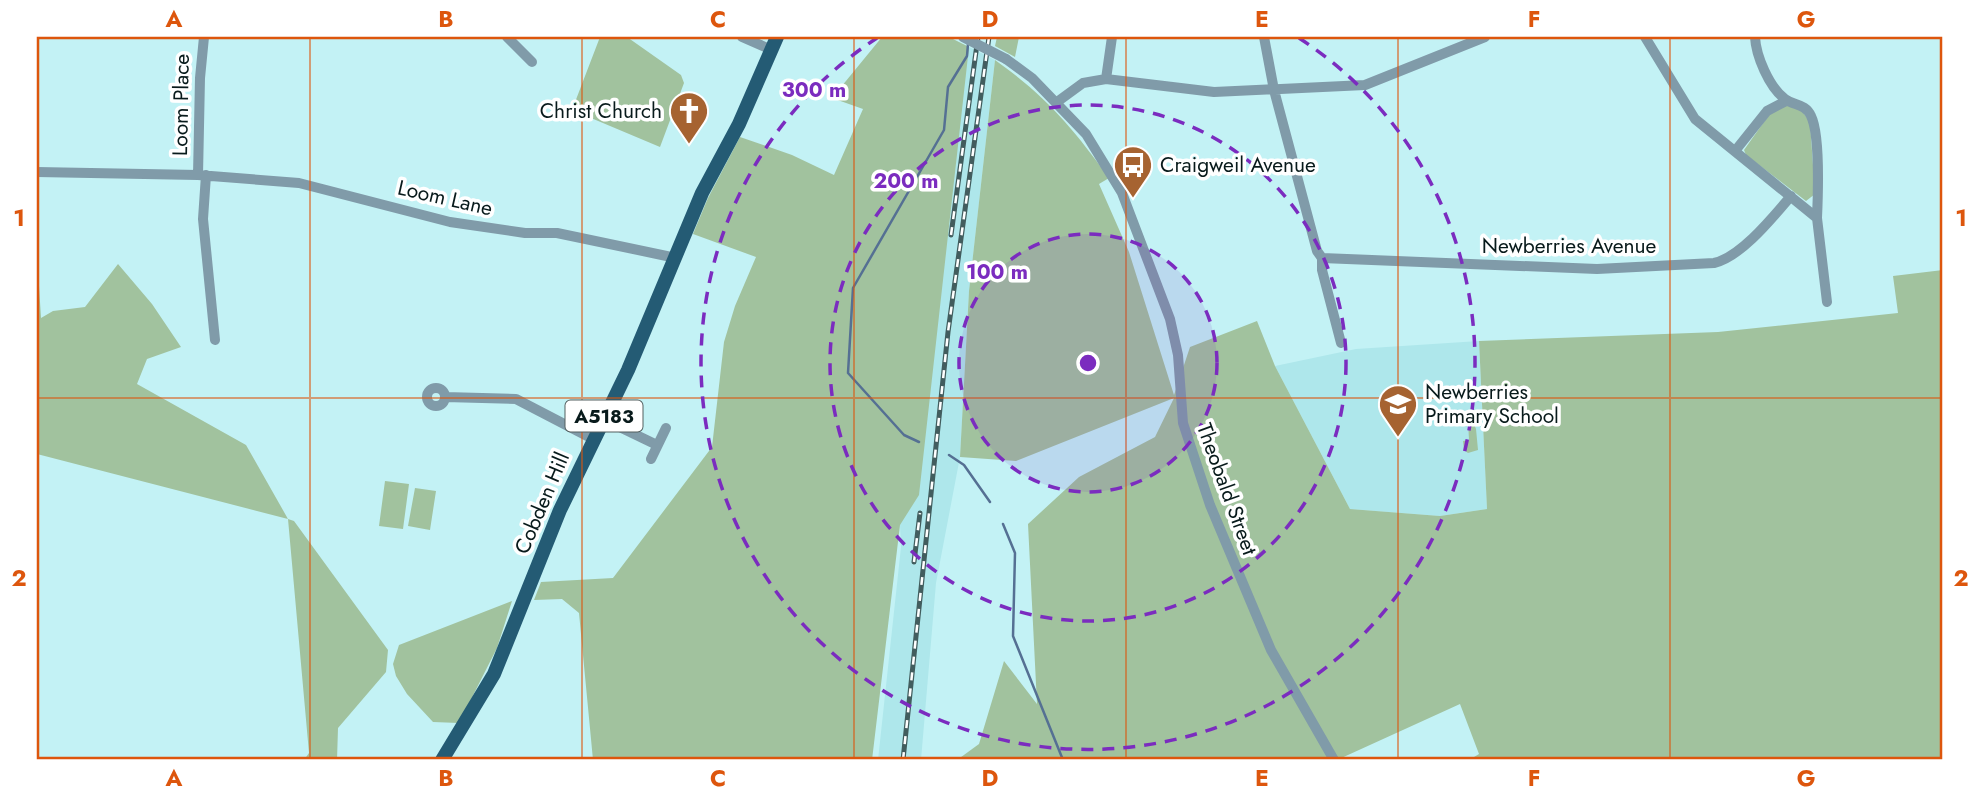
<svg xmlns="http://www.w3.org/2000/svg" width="1980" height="797" viewBox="0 0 1980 797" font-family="Jost,sans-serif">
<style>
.built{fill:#aee7eb}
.green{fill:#a1c29e}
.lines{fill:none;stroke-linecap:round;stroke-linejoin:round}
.stream{stroke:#557093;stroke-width:2.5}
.minor{stroke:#809ba9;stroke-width:10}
.major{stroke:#245b74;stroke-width:14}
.rail-casing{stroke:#425d5e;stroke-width:5}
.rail{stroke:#fff;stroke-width:2.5;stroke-dasharray:8;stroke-linecap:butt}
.minor-bridge{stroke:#809ba9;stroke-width:10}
.grid{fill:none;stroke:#dd560d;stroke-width:2;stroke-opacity:0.55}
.ring{fill:none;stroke:#7b2cbf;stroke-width:3.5;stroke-dasharray:12 9}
.labels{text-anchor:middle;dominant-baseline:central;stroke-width:7;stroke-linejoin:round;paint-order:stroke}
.shield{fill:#fff;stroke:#525f5f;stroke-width:2}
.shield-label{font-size:19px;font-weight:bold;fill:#081a1b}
.street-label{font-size:21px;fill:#081a1b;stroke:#fff}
.poi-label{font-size:21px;fill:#081a1b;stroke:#fff;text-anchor:start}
.centre{fill:#7b2cbf;stroke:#fff;stroke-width:3.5}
.ring-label{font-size:21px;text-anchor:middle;font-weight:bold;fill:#7b2cbf;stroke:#fff;stroke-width:7;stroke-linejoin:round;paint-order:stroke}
.neatline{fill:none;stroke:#dd560d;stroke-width:2.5}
.grid-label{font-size:23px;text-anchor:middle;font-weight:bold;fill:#dd560d}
</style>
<rect width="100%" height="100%" fill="#c3f2f5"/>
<!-- built -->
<path class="built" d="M963 44 995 60 969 291 960 457 936 583 921 760H878L901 547 900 525Z
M1479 341 1487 509 1440 516 1350 509 1275 366 1356 349Z"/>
<!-- green -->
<path class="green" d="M600 37H627L681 75 684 83 660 147 572 110Z
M882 37H949L969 47 919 495 900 525 872 760H593L579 613 562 599 534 600 541 582 613 578 712 447 724 342 735 306 756 257 693 234 708 198 740 137 792 155 834 175 863 109 832 98Z
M997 37H1019L1015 57 995 46Z
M995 60C1047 97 1072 127 1109 178L1099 184 1129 252 1174 395 1190 347 1257 321 1275 366 1350 509 1440 516 1487 509 1479 341 1718 332 1898 313 1893 276 1943 270V760H1469L1479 754 1460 704 1337 760H957L979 744 1004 661 1037 704 1028 524 1079 477 1155 437 1174 398 1016 461 960 457 969 291Z
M1786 105 1799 107 1810 122 1815 194 1806 201 1746 155 1744 150 1771 112Z
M37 254 41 318 53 311 85 307 118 264 152 304 181 347 147 359 137 384 246 445 288 519 294 521 388 650 386 672 338 728 337 760H304L309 753 288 519 37 454Z
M1472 419 1476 429 1478 450 1468 453 1464 450 1463 441 1469 440 1468 420Z
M385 481 409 484 403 529 379 526Z
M415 488 436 491 430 530 408 526Z
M512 601 497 648 459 723 433 722 407 694 396 676 393 664 399 645Z"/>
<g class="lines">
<!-- stream -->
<path class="stream" d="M919 442 904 435 848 373 853 288 944 130 948 87 967 56 968 44
M949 455 964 465 990 502
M1003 524 1015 553 1013 636 1063 760"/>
<!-- minor -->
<path class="minor" d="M507 37 532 62
M742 37 772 50
M1264 37 1274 90 1317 251 1322 258V270L1341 343
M1645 37 1695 119 1817 218 1827 302
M1755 37C1756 56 1769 87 1785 99 1794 106 1805 103 1811 116 1820 134 1818 196 1817 218
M1006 59 1032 78 1086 134 1122 193 1170 319 1178 355 1183 423 1210 505 1271 650 1334 760
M1106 79 1112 37
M1057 102 1083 83 1106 79 1214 92 1365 85 1485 37
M1735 151 1767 111 1786 101
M37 172 198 175 299 183 450 222 525 233H557L676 258
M198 175 200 78 204 37
M206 175 203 219 215 340
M1322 258 1597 269 1714 263C1741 257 1773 217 1791 196
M427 397a9 9 0 1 1 18 0a9 9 0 1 1-18 0Z
M445 397 516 399 593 439
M603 419 657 445
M651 459 666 428"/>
<!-- major -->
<path class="major" d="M442 760 494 674 560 510 628 370 702 193 739 124 777 37"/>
<!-- rail casing -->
<g class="rail-casing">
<path id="rail" d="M951 235 978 37
M914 562 920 513
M903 760 948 332 989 37"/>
</g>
<!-- rail -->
<use href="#rail" class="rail"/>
<!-- minor-bridge -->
<path class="minor-bridge" d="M963 37 1006 59"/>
</g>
<!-- grid -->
<path class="grid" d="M310 37V760M582 37V760M854 37V760M1126 37V760M1398 37V760M1670 37V760M37 398H1943"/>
<!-- distance rings -->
<circle cx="1088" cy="363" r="129" fill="#7b2cbf" fill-opacity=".12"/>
<g class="ring">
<circle cx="1088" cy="363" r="129"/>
<circle cx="1088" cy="363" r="258"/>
<path d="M1299 38A387 387 0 1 1 877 38"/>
</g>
<!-- icons -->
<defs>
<g id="church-pin" transform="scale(2.0125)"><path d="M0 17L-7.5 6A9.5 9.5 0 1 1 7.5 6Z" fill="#a66331" stroke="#fff"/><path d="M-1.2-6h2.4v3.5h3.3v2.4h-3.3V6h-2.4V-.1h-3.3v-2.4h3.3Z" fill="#fff"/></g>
<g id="bus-pin" transform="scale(2.0125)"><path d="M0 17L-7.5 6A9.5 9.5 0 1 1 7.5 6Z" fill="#a66331" stroke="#fff"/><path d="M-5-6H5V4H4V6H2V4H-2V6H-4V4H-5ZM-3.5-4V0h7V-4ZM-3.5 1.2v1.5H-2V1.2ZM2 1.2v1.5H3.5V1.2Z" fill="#fff"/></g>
<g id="school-pin" transform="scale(2.0125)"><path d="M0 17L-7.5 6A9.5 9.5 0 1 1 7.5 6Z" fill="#a66331" stroke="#fff"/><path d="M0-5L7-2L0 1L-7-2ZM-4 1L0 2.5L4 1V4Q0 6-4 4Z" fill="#fff"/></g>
</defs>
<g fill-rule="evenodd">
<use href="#church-pin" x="689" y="111"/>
<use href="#bus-pin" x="1133" y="165"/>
<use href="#school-pin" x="1398" y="404"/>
</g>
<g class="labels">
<!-- shield labels -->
<rect class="shield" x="565.5" y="400.5" width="77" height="31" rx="5"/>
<g class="shield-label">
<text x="604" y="416">A5183</text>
</g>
<!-- street labels -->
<g class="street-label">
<text transform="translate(181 105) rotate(-89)">Loom Place</text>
<text transform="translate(445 198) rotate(13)">Loom Lane</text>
<text x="1569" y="246">Newberries Avenue</text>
<text transform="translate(1227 489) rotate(70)">Theobald Street</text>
<text transform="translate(542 503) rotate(-67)">Cobden Hill</text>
</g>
<!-- poi labels -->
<g class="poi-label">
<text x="662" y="111" text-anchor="end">Christ Church</text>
<text x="1160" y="165">Craigweil Avenue</text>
<text x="1425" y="392">Newberries<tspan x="1425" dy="24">Primary School</tspan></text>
</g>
</g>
<circle cx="1088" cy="363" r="10" class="centre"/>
<g class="ring-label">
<text x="814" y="97">300 m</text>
<text x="906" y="188">200 m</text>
<text x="997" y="279">100 m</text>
</g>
<!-- border -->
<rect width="1980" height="797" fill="none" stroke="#ffffff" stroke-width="77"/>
<rect x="38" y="38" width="1903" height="720" class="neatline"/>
<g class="grid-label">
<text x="174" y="27">A</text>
<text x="446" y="27">B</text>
<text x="718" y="27">C</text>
<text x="990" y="27">D</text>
<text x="1262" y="27">E</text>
<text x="1534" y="27">F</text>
<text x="1806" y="27">G</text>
<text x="19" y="226">1</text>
<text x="1961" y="226">1</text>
<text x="19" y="586">2</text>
<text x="1961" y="586">2</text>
<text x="174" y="786">A</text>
<text x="446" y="786">B</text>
<text x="718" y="786">C</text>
<text x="990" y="786">D</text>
<text x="1262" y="786">E</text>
<text x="1534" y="786">F</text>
<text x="1806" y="786">G</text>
</g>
</svg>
